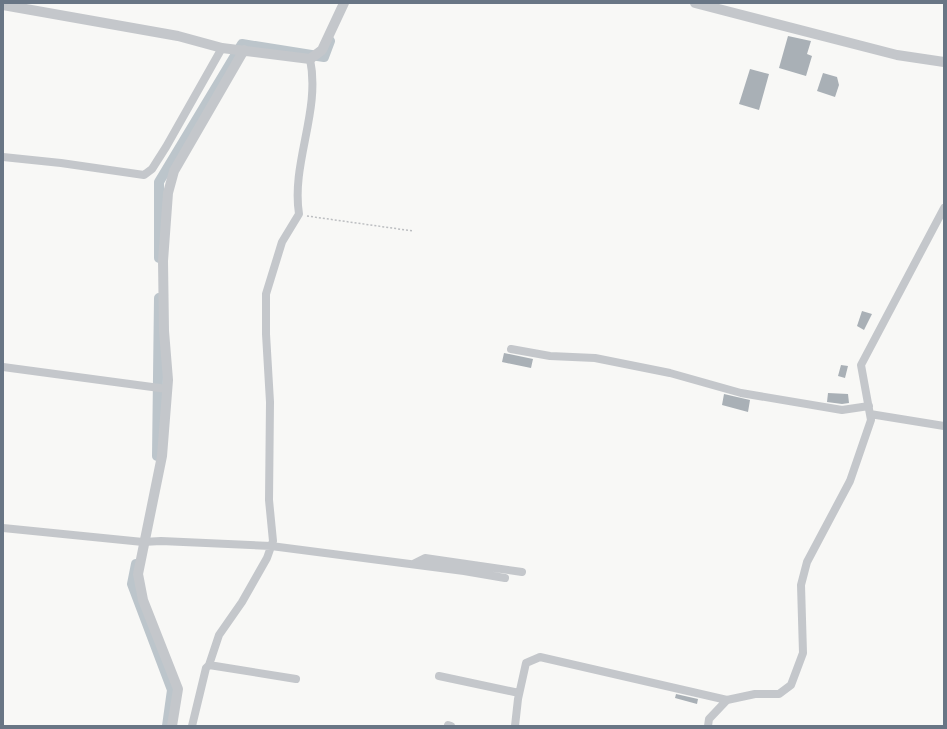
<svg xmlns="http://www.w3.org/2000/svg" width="947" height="729" viewBox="0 0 947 729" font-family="Cabin,sans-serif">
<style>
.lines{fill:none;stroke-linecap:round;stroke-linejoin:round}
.canal{stroke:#bcc5cb;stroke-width:10}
.building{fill:#a9b0b6}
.path{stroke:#bcbec1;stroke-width:1.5;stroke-dasharray:2 2;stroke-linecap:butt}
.minor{stroke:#c4c7cb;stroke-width:8}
.tertiary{stroke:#c4c7cb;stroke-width:10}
</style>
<rect width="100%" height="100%" fill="#f8f8f6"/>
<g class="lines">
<!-- canal -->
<path class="canal" d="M159 258V182L242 44 324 57 330 41
M157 456 159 298
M136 564 132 584 172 690 167 726"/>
</g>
<!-- building -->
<path class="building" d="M788 36 811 41 807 54 812 56 806 76 779 68Z
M750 69 769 74 759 110 739 104Z
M823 73 837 77 839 85 835 97 817 91Z
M862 311 872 314 864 330 857 326Z
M504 353 533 359 531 368 502 362Z
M841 365 848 366 845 378 838 376Z
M828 393 848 394 849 403 842 404 827 402Z
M724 394 750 400 748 412 722 405Z
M676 694 698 699 697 704 675 698Z"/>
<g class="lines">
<!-- path -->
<path class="path" d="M307 216 413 231"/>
<!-- minor -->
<path class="minor" d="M3 157 61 163 144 175 152 169 166 147 222 48
M511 349 550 356 595 358 670 373 741 393 842 410 869 406
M3 367 167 389
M870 414 944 426
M3 528 143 542 161 541 271 546 464 571 505 578
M413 564 425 558 522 572
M209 665 219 635 242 602 267 558 273 541 269 500 270 402 266 334V294L282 242 299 214C291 163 321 111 310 59
M439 676 519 693
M448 725 451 726
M192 726 206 668 209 665 296 679
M515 726 518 699 526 663 540 657 727 700
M708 726 709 719 727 700 755 694H779L791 685 803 653 801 585 807 562 850 481 871 420 861 365 944 208"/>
<!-- tertiary -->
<path class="tertiary" d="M695 3 897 55 944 62
M3 5 178 36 222 48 310 59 322 50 344 3
M172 726 178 689 143 600 138 574 162 456 168 380 164 331 163 261 168 193 174 171 244 50"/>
</g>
<!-- border -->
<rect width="947" height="729" fill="none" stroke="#697685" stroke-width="8"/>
</svg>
